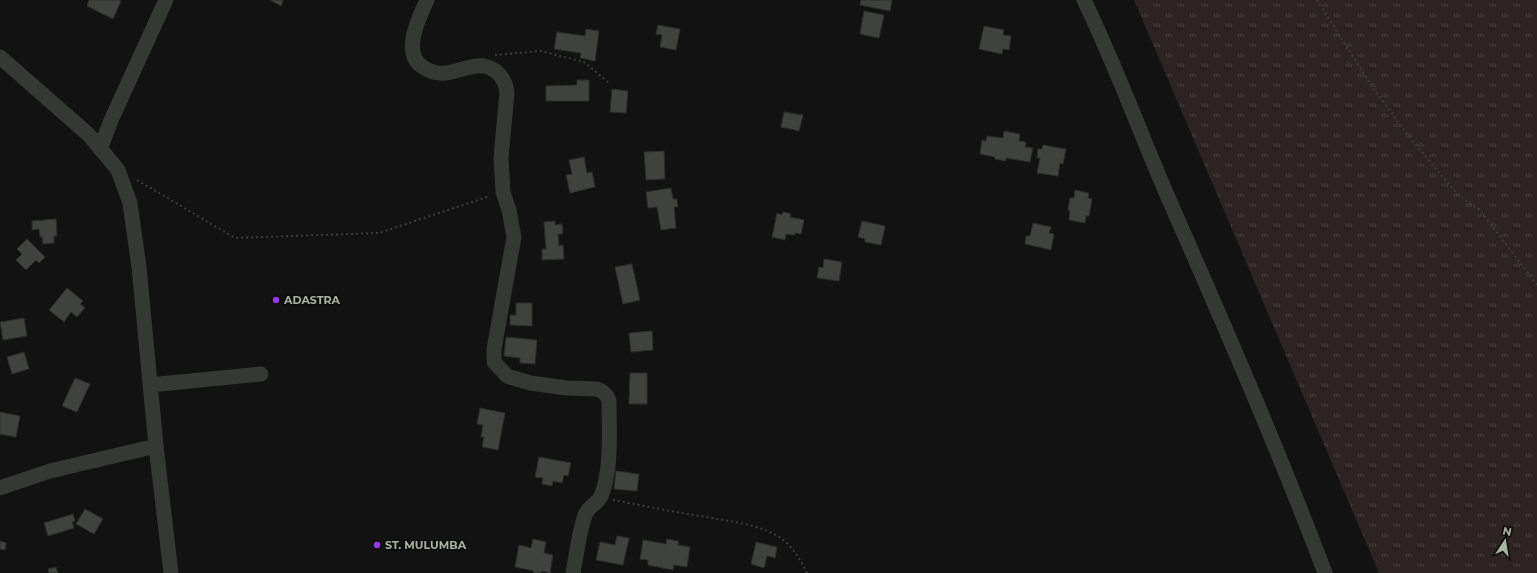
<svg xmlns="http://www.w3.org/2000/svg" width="1537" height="573" viewBox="0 0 1537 573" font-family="Montserrat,sans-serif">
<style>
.grass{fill:url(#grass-tufts)}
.building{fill:#3f423d;stroke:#2b2e2b}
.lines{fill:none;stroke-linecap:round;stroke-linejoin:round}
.path{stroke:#3a3e38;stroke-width:2;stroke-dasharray:2 3;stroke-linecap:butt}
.minor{stroke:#353934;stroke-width:15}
.poi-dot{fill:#9438e3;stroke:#0c0d0c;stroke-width:1.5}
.labels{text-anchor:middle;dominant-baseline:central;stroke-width:3.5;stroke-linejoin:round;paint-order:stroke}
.poi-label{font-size:11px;font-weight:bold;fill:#a9b2a3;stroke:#0c0d0c;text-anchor:start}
</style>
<defs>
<pattern id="grass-tufts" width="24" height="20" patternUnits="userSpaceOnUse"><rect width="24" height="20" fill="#2b2423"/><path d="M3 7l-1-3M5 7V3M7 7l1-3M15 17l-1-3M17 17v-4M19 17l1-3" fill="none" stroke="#474140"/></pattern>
</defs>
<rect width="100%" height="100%" fill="#111211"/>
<!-- grass -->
<path class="grass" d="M1134 0H1537V573H1379Z"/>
<!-- building -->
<path class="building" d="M89 0H119L121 1 113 19 87 6Z
M270 0H283L281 6Z
M861 0H892L890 11 860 5Z
M864 11 884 15 879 38 860 34Z
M658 25 680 29 676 50 660 47 662 35 656 34Z
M984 26 1004 30 1003 35 1011 36 1009 50 1003 49 1002 54 979 49Z
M586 29 599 31 595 61 580 58 581 53 554 49 557 32 585 36Z
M577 80H589V101H546V86L577 85Z
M612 89 628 91 626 113 610 112Z
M784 112 803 115 799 131 781 127Z
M1004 131 1020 134 1019 141 1026 142 1025 147 1033 148 1030 162 1006 158V161L995 159V157L980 154 982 140 986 141 987 136 1003 138Z
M1043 145 1066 149 1063 164 1060 163 1058 176 1037 173 1040 158H1037L1038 149H1042Z
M664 151 665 179 646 180 644 152Z
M584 157 587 173 592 172 595 187 570 193 566 175 572 174 569 160Z
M671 188 673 199H677L678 207H674L676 228 661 230 657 207 648 208 646 192Z
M1075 190 1089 193 1088 198 1092 199 1089 216H1086L1085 223 1069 220 1070 211 1068 210 1070 198H1074Z
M783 212 791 214 790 217 804 220 801 234 795 233V235L786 234 785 240 772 237 777 213 782 215Z
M56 219 57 236H54V243L43 244 42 237H40L39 229 32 230V221Z
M555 221V225L562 224 563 234H558L559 246 563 245 564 259 542 260V249H546L544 222Z
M862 221 885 226 881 245 865 242V239L858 237Z
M1033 223 1051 227 1049 233 1054 234 1051 250 1025 244 1026 236H1030Z
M27 239 45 257 39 263 36 260 26 270 16 260 22 254 17 249Z
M824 259 842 262 839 281 817 278 819 267 823 268Z
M632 264 640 300 623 304 615 267Z
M67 288 83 301 80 304 85 308 77 317 71 312 64 322 49 310Z
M516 303H532V326L510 325V315H516Z
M24 318 27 336 3 340 0 322Z
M652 331 653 350 631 352 629 333Z
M506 337 537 340 535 364 520 363V358L504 356Z
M24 352 29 369 12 374 7 357Z
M630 373H647V404H629Z
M75 378 90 384 77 412 62 406Z
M480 408 505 413 498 450 482 447 484 437H481L483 425 477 424Z
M0 412 20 416 16 437 0 434Z
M539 457 571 463 568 476 564 475 562 483 553 481 552 486 542 484 543 478 535 477Z
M616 471 639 474 637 491 614 489Z
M85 509 103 519 94 534 76 524Z
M73 514 75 521 72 522 74 528 48 536 44 523Z
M617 536 629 538 623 565 596 560 600 542 615 545Z
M533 539 546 542 544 553 553 555 550 573 541 571V573H533L534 571 515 567 519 545 531 548Z
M667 539 679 541 678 545 690 547 687 567 674 565 673 570 648 565V560L640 559 643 540 666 544Z
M0 541 6 543 5 550 0 549Z
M756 542 777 547 775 558 767 556 764 568 751 564Z
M56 567 58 573H49L48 569Z"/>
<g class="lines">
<!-- path -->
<path class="path" d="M1317 0 1373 88 1411 139 1459 196 1480 210 1537 285
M495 55 541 51 584 62 609 83
M137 180 235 238 379 233 490 196
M613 500C644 506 675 512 706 517 729 521 763 525 782 539 793 547 801 561 807 573"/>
<!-- minor -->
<path class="minor" d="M427 0C419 17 401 54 423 67 430 72 436 74 445 73 458 72 472 64 484 66 498 69 505 79 507 92L501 158 503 192 509 210 514 237 494 349V362L507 376 530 383 567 388 597 389 603 392 607 396 609 401C609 429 612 471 601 496 598 503 590 506 586 513 580 526 576 557 573 573
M1084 0C1115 64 1139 130 1167 195 1222 320 1277 446 1325 573
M0 57 89 135 118 170 130 203 139 267 156 446 171 573
M100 149 112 118 166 0
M150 385 261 374
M0 488 50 471 156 446"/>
</g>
<!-- markers -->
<g class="poi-dot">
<circle cx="276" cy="300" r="4"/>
<circle cx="377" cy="545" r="4"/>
</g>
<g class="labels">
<!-- poi labels -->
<g class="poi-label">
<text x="284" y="300">ADASTRA</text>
<text x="385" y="545">ST. MULUMBA</text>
</g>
</g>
<!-- north arrow -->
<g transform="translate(1505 541) rotate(12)" stroke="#0c0d0c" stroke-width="3" paint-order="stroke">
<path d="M0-3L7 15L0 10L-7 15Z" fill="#a9b2a3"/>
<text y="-6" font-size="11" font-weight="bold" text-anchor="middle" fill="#a9b2a3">N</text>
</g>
</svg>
